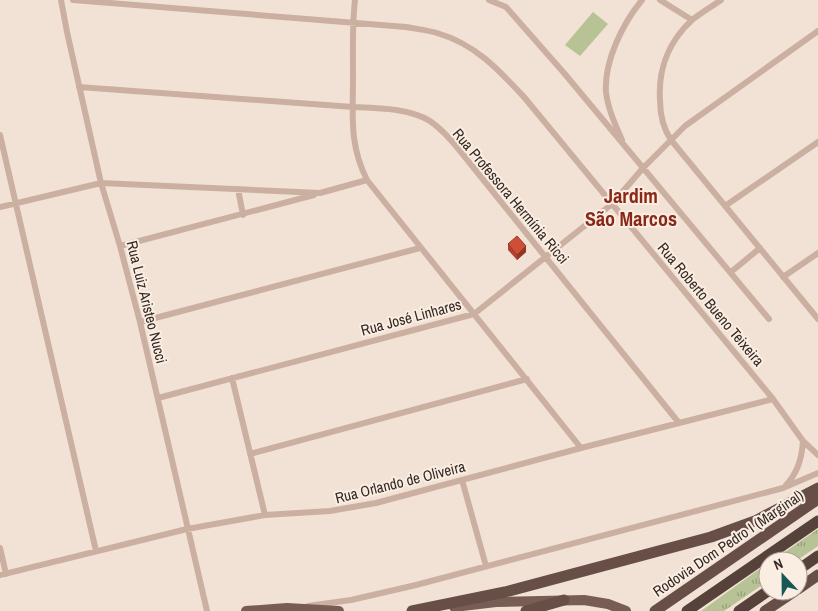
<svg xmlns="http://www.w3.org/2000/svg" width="818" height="611" viewBox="0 0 818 611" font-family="'Archivo Narrow',sans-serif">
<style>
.grass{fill:url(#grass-tufts)}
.green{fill:#b7c295}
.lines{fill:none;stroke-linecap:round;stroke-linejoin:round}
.minor{stroke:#cbb0a1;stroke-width:6}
.primary{stroke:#785d54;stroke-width:10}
.trunk{stroke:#674f48;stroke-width:11}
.motorway{stroke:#56413b;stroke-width:11}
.wall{fill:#b2432f}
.shaded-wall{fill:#913726}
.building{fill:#cf4e37;stroke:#913726}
.labels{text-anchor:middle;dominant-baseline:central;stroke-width:4;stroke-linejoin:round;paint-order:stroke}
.street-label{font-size:15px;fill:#342824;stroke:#faede2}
.district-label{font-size:20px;font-weight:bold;fill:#892818;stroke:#faede2}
</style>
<defs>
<pattern id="grass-tufts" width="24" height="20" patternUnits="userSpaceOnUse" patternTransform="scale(1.25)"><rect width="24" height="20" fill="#b7c295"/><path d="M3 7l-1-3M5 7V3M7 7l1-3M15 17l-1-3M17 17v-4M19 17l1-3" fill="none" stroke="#969e79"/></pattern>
</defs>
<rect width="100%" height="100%" fill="#f2e2d5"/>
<!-- grass -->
<path class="grass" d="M818 529V546L796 561H772Z
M768 563V581L724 611H701Z"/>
<!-- green -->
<path class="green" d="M593 12 608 24 580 56 565 45Z"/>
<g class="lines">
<!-- minor -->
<path class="minor" d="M61 0 67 32 101 183 120 246 140 322 207 611
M73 0 406 27C416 29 427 30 437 33 475 44 498 69 524 97L773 399 803 441 818 455
M355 0C352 26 353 52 353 78 353 117 349 144 367 180L581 448
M489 0 506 7 564 73 769 319
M660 0 692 20
M721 0C711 7 701 13 692 20 669 41 658 69 660 100 660 113 663 128 671 140L818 319
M79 87 353 107C377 108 409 108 430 121 447 133 460 151 473 167L679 423
M0 135 96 551
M622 140C615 124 608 109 606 92 604 61 623 23 642 0
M238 189 243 215
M725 206 818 142
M0 207 101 183 320 193 367 180
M120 246 314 195
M731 272 760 248
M783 277 818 253
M140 322 420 248
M232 378 265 515
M158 398 474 314 612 204 643 168 685 126 818 31
M250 454 527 379
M462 480 486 566
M786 485C798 473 802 457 803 441
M0 548 6 574
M0 575 187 529 265 515 330 511 376 503 581 448 773 399
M308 606 351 600 416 585 783 488 818 473"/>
<!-- primary -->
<path class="primary" d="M454 607 496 602 584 600 608 604 626 611
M246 611 287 608 339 611"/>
<!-- trunk -->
<path class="trunk" d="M798 589 818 575
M412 611 505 592 711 537 755 521 818 488
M526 611 564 600
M655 611 818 499
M765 611 795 591"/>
<!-- motorway -->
<path class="motorway" d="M798 570 818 556
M687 611 818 521
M739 611 768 591"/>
</g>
<!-- wall -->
<path class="wall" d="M508 244 526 252 517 260 508 250Z"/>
<!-- shaded-wall -->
<path class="shaded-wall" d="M526 246V252L517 260V255Z"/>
<!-- building -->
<path class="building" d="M517 236 526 246 517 255 508 244Z"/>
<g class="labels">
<!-- street labels -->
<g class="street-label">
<text transform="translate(511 196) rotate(50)">Rua Professora Hermínia Ricci</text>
<text transform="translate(147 302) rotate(76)">Rua Luiz Aristeo Nucci</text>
<text transform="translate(711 304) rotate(50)">Rua Roberto Bueno Teixeira</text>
<text transform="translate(411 317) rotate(-15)">Rua José Linhares</text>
<text transform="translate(400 482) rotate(-14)">Rua Orlando de Oliveira</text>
<text transform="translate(728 543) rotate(-34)">Rodovia Dom Pedro I (Marginal)</text>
</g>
<!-- district labels -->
<g class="district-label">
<text x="631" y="195">Jardim<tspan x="631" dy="23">São Marcos</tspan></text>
</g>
</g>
<!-- north arrow -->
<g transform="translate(783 576) rotate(338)"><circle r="24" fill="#faede2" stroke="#ab9e96"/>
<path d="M0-4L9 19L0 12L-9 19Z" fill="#175857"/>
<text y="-8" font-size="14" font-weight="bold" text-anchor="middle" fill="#342824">N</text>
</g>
</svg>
